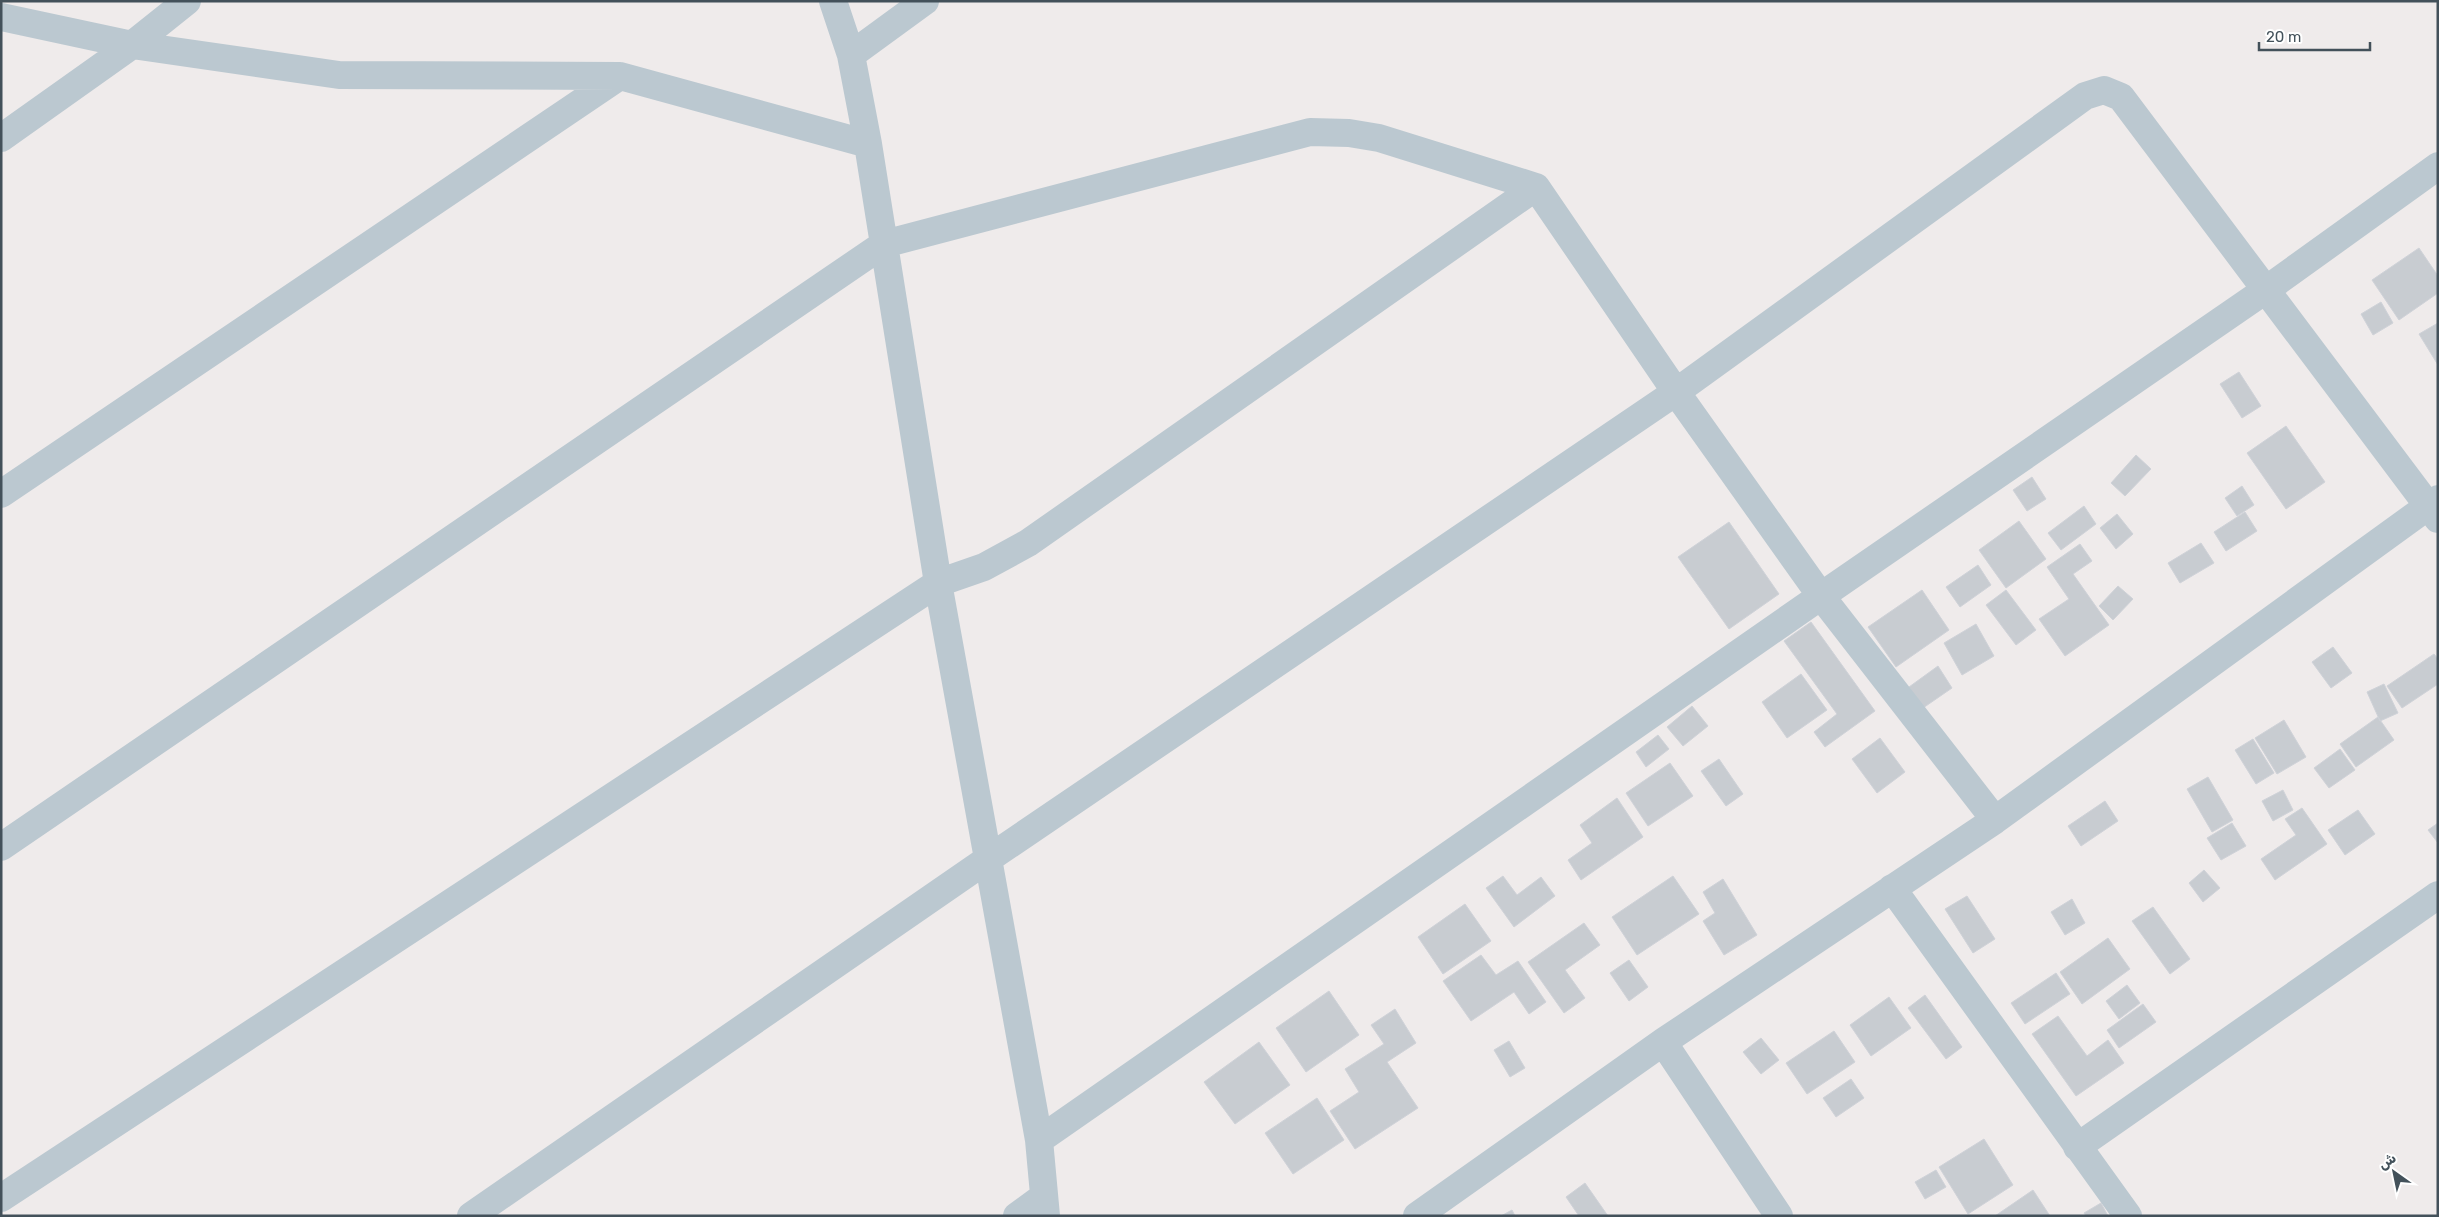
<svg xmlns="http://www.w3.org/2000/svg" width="2439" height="1217" viewBox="0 0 2439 1217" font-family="Rubik,Vazirmatn,sans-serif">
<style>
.building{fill:#c8ccd1;stroke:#cfd2d8}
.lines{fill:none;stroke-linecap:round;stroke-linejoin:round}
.minor{stroke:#bbc8d0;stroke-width:28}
</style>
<rect width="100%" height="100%" fill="#efebeb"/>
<!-- building -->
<path class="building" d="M2419 248 2438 276V293L2399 320 2372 280Z
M2381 302 2393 323 2373 335 2361 314Z
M2438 323V365L2419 334Z
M2239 372 2261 406 2242 418 2220 384Z
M2286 426 2325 482 2286 509 2247 453Z
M2136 455 2151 469 2125 496 2111 483Z
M2032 477 2046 499 2027 511 2013 490Z
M2242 486 2254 505 2237 516 2225 498Z
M2084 506 2096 524 2061 550 2048 533Z
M2245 512 2257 531 2226 551 2214 532Z
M2117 514 2133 534 2116 549 2100 528Z
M2019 521 2046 559 2006 588 1979 550Z
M1729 522 1779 594 1729 629 1678 557Z
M2201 543 2214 563 2180 583 2168 563Z
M2080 544 2092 561 2073 574 2109 625 2065 656 2039 619 2069 599 2047 567Z
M1978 565 1991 585 1960 607 1946 587Z
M2118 586 2133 599 2113 620 2099 606Z
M1922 590 1949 630 1896 667 1868 627Z
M2006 590 2036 630 2016 645 1986 605Z
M1811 622 1875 711 1825 747 1814 732 1837 714 1784 641Z
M1976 624 1994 656 1962 675 1944 643Z
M2333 647 2352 673 2331 688 2312 662Z
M2434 654 2438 659V684L2402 708 2387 686Z
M1938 666 1952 688 1923 708 1909 687Z
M1801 674 1827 710 1787 738 1762 702Z
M2384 684 2398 713 2380 721 2367 692Z
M1692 706 1708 726 1683 746 1667 727Z
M2378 717 2394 740 2356 767 2340 744Z
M2284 720 2306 757 2277 774 2255 738Z
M1658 735 1669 749 1646 767 1636 752Z
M1880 738 1905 772 1877 793 1852 759Z
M2253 739 2274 773 2256 784 2235 750Z
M2340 749 2355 770 2329 788 2314 768Z
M1719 759 1743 794 1726 806 1701 771Z
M1670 763 1693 796 1648 826 1626 793Z
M2208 777 2233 820 2212 832 2187 789Z
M2283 790 2293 810 2273 821 2262 801Z
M1617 798 1643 837 1581 880 1568 860 1592 843 1580 825Z
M2105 801 2118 821 2081 846 2068 826Z
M2302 808 2327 844 2275 880 2261 859 2296 835 2285 819Z
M2358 810 2375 834 2345 855 2328 830Z
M2232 823 2246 846 2221 860 2207 838Z
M2438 823V843L2428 830Z
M2204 870 2220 888 2203 902 2189 883Z
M1503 876 1517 895 1541 877 1555 896 1514 927 1486 888Z
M1673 876 1699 914 1637 955 1612 917Z
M1723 879 1757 935 1724 955 1703 921 1715 913 1703 892Z
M1967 896 1995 939 1973 953 1945 909Z
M2072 899 2085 923 2065 935 2051 912Z
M1465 904 1491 941 1443 974 1418 937Z
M2153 907 2190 959 2170 974 2132 921Z
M1584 923 1600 945 1565 970 1585 998 1564 1013 1528 962Z
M2108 938 2130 969 2082 1004 2060 972Z
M1481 955 1496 975 1518 961 1546 1002 1529 1014 1514 992 1471 1021 1443 981Z
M1629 960 1648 987 1629 1001 1610 973Z
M2056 973 2070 994 2025 1024 2011 1003Z
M2127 985 2140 1003 2119 1019 2106 1001Z
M1329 991 1359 1035 1306 1072 1276 1028Z
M1925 995 1962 1047 1946 1059 1908 1008Z
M1889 997 1911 1028 1871 1056 1850 1025Z
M2143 1004 2156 1022 2119 1048 2107 1030Z
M1395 1009 1416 1043 1387 1062 1418 1108 1355 1149 1330 1111 1359 1092 1345 1069 1384 1044 1371 1025Z
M2058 1016 2087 1056 2108 1040 2124 1063 2076 1096 2032 1034Z
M1834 1031 1855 1062 1807 1094 1786 1063Z
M1761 1038 1779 1060 1761 1074 1743 1052Z
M1509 1041 1525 1068 1510 1077 1494 1050Z
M1259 1042 1290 1085 1235 1124 1204 1082Z
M1851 1079 1864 1098 1836 1117 1823 1098Z
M1317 1098 1344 1140 1293 1174 1265 1133Z
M1984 1139 2013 1185 1968 1214 1939 1167Z
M1936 1170 1946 1187 1925 1199 1915 1182Z
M1585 1183 1608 1216H1579L1566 1197Z
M2033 1190 2050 1216H1995Z
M2101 1203 2108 1216H2086L2084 1213Z
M1512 1210 1515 1216H1501Z"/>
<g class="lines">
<!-- minor -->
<path class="minor" d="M833 1 851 55 868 144 938 583 1039 1140 1046 1216
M1 17 132 45 339 75 620 76 868 144
M851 55 925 1
M1 138 132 45 187 1
M1 494 620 76
M1 847 884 244 1310 132 1349 133 1379 138 1536 187 1676 392 1821 596 1995 820
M1892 888 2128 1216
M1663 1042 1779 1216
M1039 1140 1821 596 2267 289 2438 166
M2077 1147 2438 895
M1 1198 938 583 984 567 1028 543 1536 187
M471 1216 988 859 1676 392 2085 96 2104 90 2121 97 2438 519
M1017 1216 1043 1197
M1417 1216 1663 1042 1995 820 2438 499"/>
</g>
<!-- border -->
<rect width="2439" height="1217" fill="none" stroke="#43515a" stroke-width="5"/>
<!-- north arrow -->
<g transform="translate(2394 1172) rotate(327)" stroke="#ffffff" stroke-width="4" paint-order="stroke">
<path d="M0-4L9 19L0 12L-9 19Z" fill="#43515a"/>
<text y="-8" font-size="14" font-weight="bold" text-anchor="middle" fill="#43515a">ش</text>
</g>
<!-- scale -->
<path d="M2259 42v8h111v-8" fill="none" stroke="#43515a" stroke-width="2.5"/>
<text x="2266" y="42" font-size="15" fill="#43515a" stroke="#ffffff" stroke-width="4" paint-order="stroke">20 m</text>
</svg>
